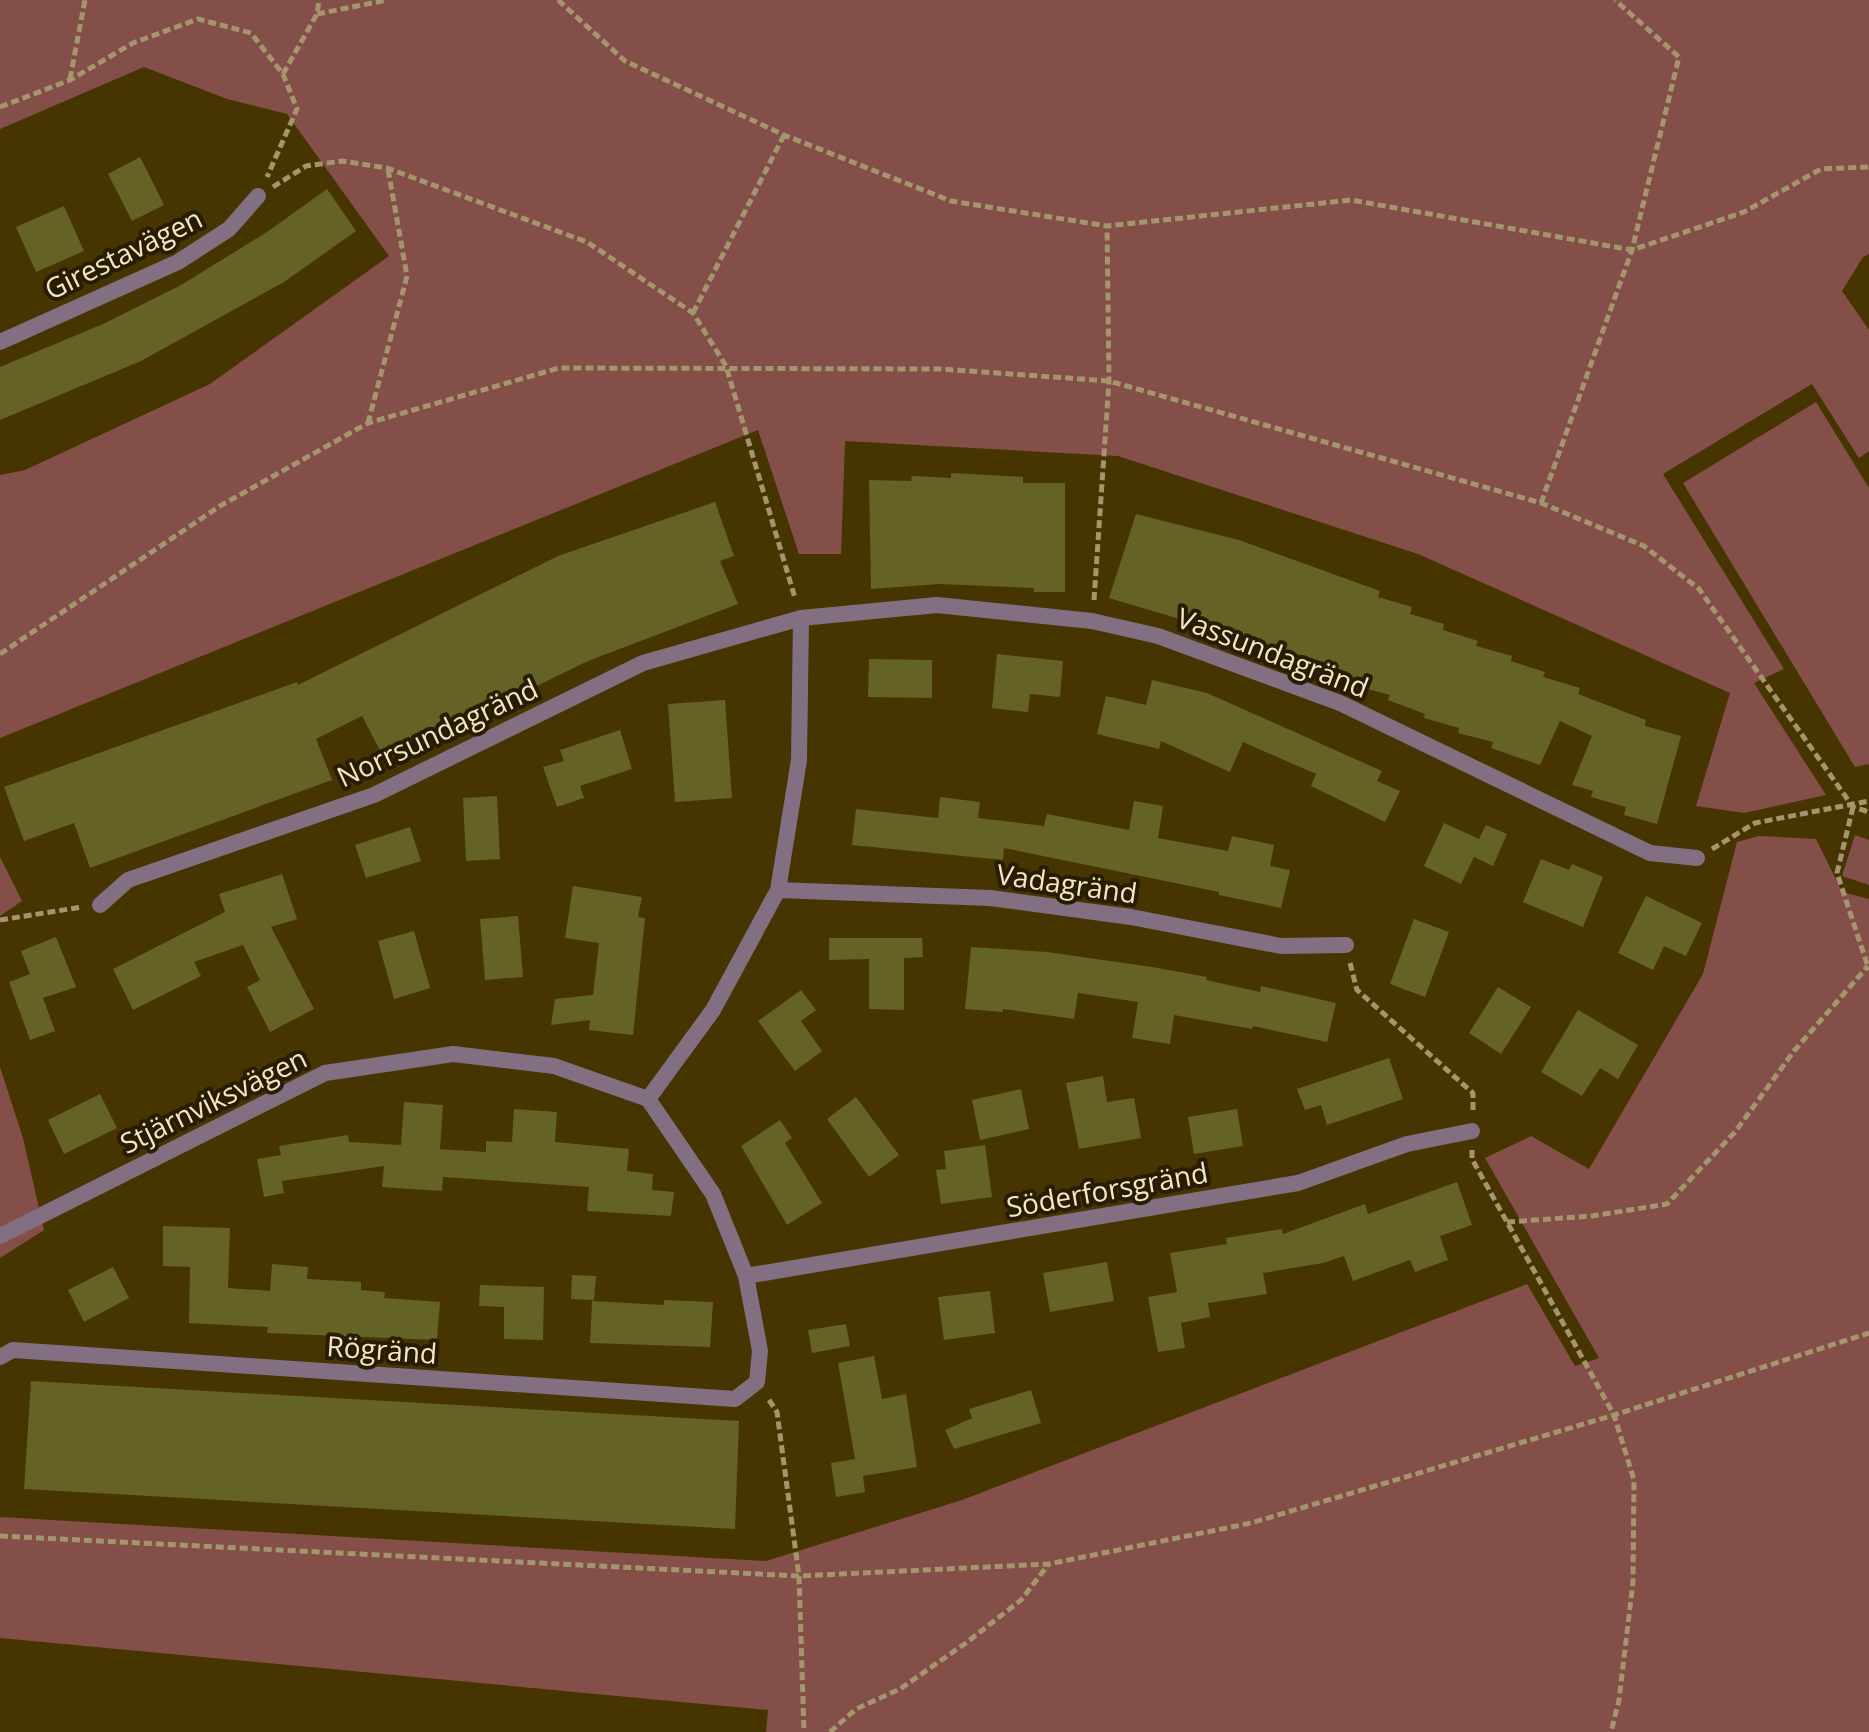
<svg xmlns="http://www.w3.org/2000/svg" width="1869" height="1732" viewBox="0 0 1869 1732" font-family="'Open Sans',sans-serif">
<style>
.green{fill:#834f48}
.building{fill:#646225}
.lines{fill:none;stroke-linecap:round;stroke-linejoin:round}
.path{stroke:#a5956c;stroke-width:5;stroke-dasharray:8 4;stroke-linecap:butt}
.minor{stroke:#836f82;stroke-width:16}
.labels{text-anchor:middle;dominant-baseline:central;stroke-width:8;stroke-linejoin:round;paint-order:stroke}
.street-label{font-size:28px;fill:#f4e6c6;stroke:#281d03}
</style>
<rect width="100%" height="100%" fill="#473500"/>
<!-- green -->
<path class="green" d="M0 0H1869V254L1863 257 1842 291 1869 330V451L1859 458 1812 384 1663 474 1784 669 1754 683 1826 795 1744 813 1696 806 1730 693 1418 554 1118 456 845 441 841 554H799L758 430 0 738V475L25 470 210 384 389 256 287 114 227 99 144 67 0 129Z
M1816 402 1869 488V764L1855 767 1683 483Z
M1855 835 1869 840V885L1842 876Z
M1759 836 1816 839 1842 892 1869 899V1732H766L768 1710 0 1638V1517L766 1561 962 1500 1527 1284 1575 1366 1599 1358 1485 1158 1531 1136 1589 1169 1703 974 1737 842Z
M0 857 22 901 0 916Z
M0 1067 23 1138 44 1230 0 1258Z"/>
<!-- building -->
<path class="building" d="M140 157 164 205 132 221 108 174Z
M327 189 356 231 284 282 141 361 0 420V367L103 324 181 285 267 232Z
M64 206 84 251 36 272 16 227Z
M951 473 1023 477V483H1065V592H1034V588L939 584 871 589 869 480 911 481 912 476 951 478Z
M715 502 734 556 720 561 738 604 588 661 385 760 362 716 316 739 332 780 90 868 74 823 24 841 4 787 297 682 298 685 558 556Z
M1136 514 1239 540 1380 591 1378 597 1412 607 1410 614 1444 624 1443 630 1478 641 1476 646 1512 656 1511 661 1545 672 1543 677 1580 688 1578 694 1646 720 1645 726 1681 736 1657 824 1624 815 1626 807 1591 797 1593 791 1572 785 1592 736 1560 721 1540 765 1491 748 1493 742 1458 733 1459 728 1424 718 1425 714 1388 700 1390 695 1356 686 1358 680 1322 668 1324 662 1109 598Z
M997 654 1063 661 1060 697 1030 694 1028 712 992 708Z
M869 659 932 660V698L868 697Z
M1152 680 1207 693 1382 771 1377 781 1400 791 1385 822 1311 786 1316 774 1243 742 1230 772 1161 741 1159 749 1097 734 1106 696 1146 705Z
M725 700 732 798 675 802 668 704Z
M620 730 632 769 580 786 584 798 557 807 543 767 564 761 560 750Z
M497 796 500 859 466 861 463 798Z
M940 797 980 802 978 818 1044 826 1047 814 1129 830 1134 801 1163 806 1158 838 1228 851 1232 836 1274 845 1270 866 1290 870 1281 908 1219 895V892L1004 848 1003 860 852 845 856 809 938 818Z
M1444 823 1479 839 1486 825 1507 834 1493 866 1474 857 1461 884 1424 866Z
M410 827 421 861 366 878 355 845Z
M1541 859 1569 870 1572 864 1603 877 1583 927 1523 902Z
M282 874 297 919 271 927 314 1009 270 1032 247 987 260 980 243 945 194 962 201 976 133 1010 113 969 225 912 219 894Z
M573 886 642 897 638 917 645 918 633 1035 589 1030 590 1020 551 1025 555 999 593 995 599 943 565 938Z
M1646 896 1702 923 1686 956 1664 946 1653 970 1618 953Z
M518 916 523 977 485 980 480 919Z
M1414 919 1449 932 1425 997 1390 984Z
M414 931 430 988 394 999 378 941Z
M56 937 76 987 43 998 55 1031 30 1040 9 982 30 974 21 951Z
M829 938H922L923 957 904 958V1010L869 1009V959L829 960Z
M971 947 1047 952 1152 967 1207 977 1206 980 1260 992 1261 986 1336 1003 1327 1042 1253 1026 1252 1029 1174 1015 1170 1044 1132 1038 1138 1002 1078 993 1074 1019 1003 1009V1012L965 1009Z
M1498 987 1531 1007 1501 1054 1469 1033Z
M801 990 816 1010 801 1021 822 1051 795 1071 758 1021Z
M1578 1010 1638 1045 1618 1079 1600 1068 1582 1096 1541 1072Z
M1389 1058 1403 1099 1327 1125 1321 1105 1305 1110 1297 1089Z
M1103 1076 1107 1102 1134 1098 1141 1138 1079 1149 1066 1083Z
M1021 1089 1029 1129 980 1140 972 1100Z
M100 1094 117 1128 64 1154 48 1120Z
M856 1097 899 1155 869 1177 827 1119Z
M404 1102 443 1105 440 1149 486 1152V1141L512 1142 514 1109 557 1112 555 1142 629 1149 627 1171 653 1174 652 1190 674 1192 671 1216 587 1211 589 1187 443 1177 442 1191 382 1187 384 1166 282 1181 284 1193 264 1197 257 1159 281 1155 279 1146 348 1135 349 1142 401 1145Z
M1237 1109 1243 1146 1194 1154 1188 1117Z
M780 1120 792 1138 785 1143 822 1203 787 1225 741 1146Z
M985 1145 992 1197 941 1204 936 1170 946 1169 944 1151Z
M1457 1182 1472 1225 1440 1236 1448 1260 1415 1272 1410 1260 1353 1281 1344 1256 1323 1263 1263 1273 1267 1294 1208 1303 1210 1317 1181 1323 1185 1348 1158 1352 1148 1297 1177 1292 1170 1253 1227 1244 1226 1238 1282 1229 1283 1234 1365 1204 1368 1214Z
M163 1226 230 1228 228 1288 270 1291 272 1264 308 1267 307 1279 361 1282V1290L385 1292 384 1298 440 1302 437 1340 267 1333 268 1327 189 1323 190 1267 163 1266Z
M1107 1262 1114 1301 1050 1312 1043 1273Z
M113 1267 129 1298 84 1322 68 1290Z
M572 1275 596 1276 594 1300 571 1299Z
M480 1285 544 1287 543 1340 504 1339V1307L479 1306Z
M990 1291 995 1333 944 1340 938 1297Z
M664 1300 713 1302 710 1347 590 1343 592 1301 664 1305Z
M846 1324 850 1346 812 1353 808 1330Z
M874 1356 882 1399 906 1394 917 1467 863 1476 865 1492 836 1497 831 1463 855 1459 838 1363Z
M31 1381 739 1421 735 1529 24 1489Z
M1031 1390 1041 1423 954 1449 945 1430 972 1418 969 1409Z"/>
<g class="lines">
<!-- path -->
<path class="path" d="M558 0 625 61 784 135 951 201 1107 226 1351 200 1632 250 1744 212 1821 169 1869 167
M317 14 387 0
M283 74 317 14 319 0
M70 79 85 0
M0 107 70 80 133 43 198 19 251 33 283 74 297 109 267 177
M273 187 306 166 342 161 387 168 587 242 693 313 726 366 795 598
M693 313 784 135
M368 423 407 276 388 169
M1541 503 1632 250 1679 57 1615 0
M1094 600 1109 381 1107 226
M0 654 220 506 368 423 559 368 941 369 1109 381 1541 503 1644 546 1699 589 1853 807 1869 812
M1853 807 1837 873 1869 970
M1712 849 1755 823 1869 801
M0 920 82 907
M1350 963 1357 990 1473 1093V1112
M1472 1150V1159L1614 1415 1634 1480 1633 1582 1619 1700 1611 1732
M1507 1222 1592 1216 1667 1204 1735 1132 1794 1051 1868 966
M769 1400 777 1412 799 1576 804 1732
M0 1536 799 1576 1049 1564 1251 1523 1614 1415 1869 1333
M830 1732 856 1709 900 1689 966 1643 1021 1600 1048 1565"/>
<!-- minor -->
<path class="minor" d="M0 342 178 262 229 229 258 196
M778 890 990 898 1131 917 1281 946 1346 945
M100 905 128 880 374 795 643 663 801 618 937 605 1092 621 1158 636 1340 703 1650 853 1697 858
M648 1099 713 1010 778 890 799 760 801 618
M0 1236 325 1073 453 1054 554 1066 648 1099 713 1194 746 1276 760 1351 757 1382 735 1399 13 1350 0 1357
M746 1276 1298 1183 1407 1144 1472 1131"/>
</g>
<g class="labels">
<!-- street labels -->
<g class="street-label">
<text transform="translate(123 253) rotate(-26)">Girestavägen</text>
<text transform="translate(1273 652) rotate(21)">Vassundagränd</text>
<text transform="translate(437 732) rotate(-25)">Norrsundagränd</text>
<text transform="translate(1067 883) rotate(8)">Vadagränd</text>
<text transform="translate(213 1100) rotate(-26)">Stjärnviksvägen</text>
<text transform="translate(1107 1189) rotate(-10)">Söderforsgränd</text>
<text transform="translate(382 1349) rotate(4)">Rögränd</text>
</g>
</g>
</svg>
